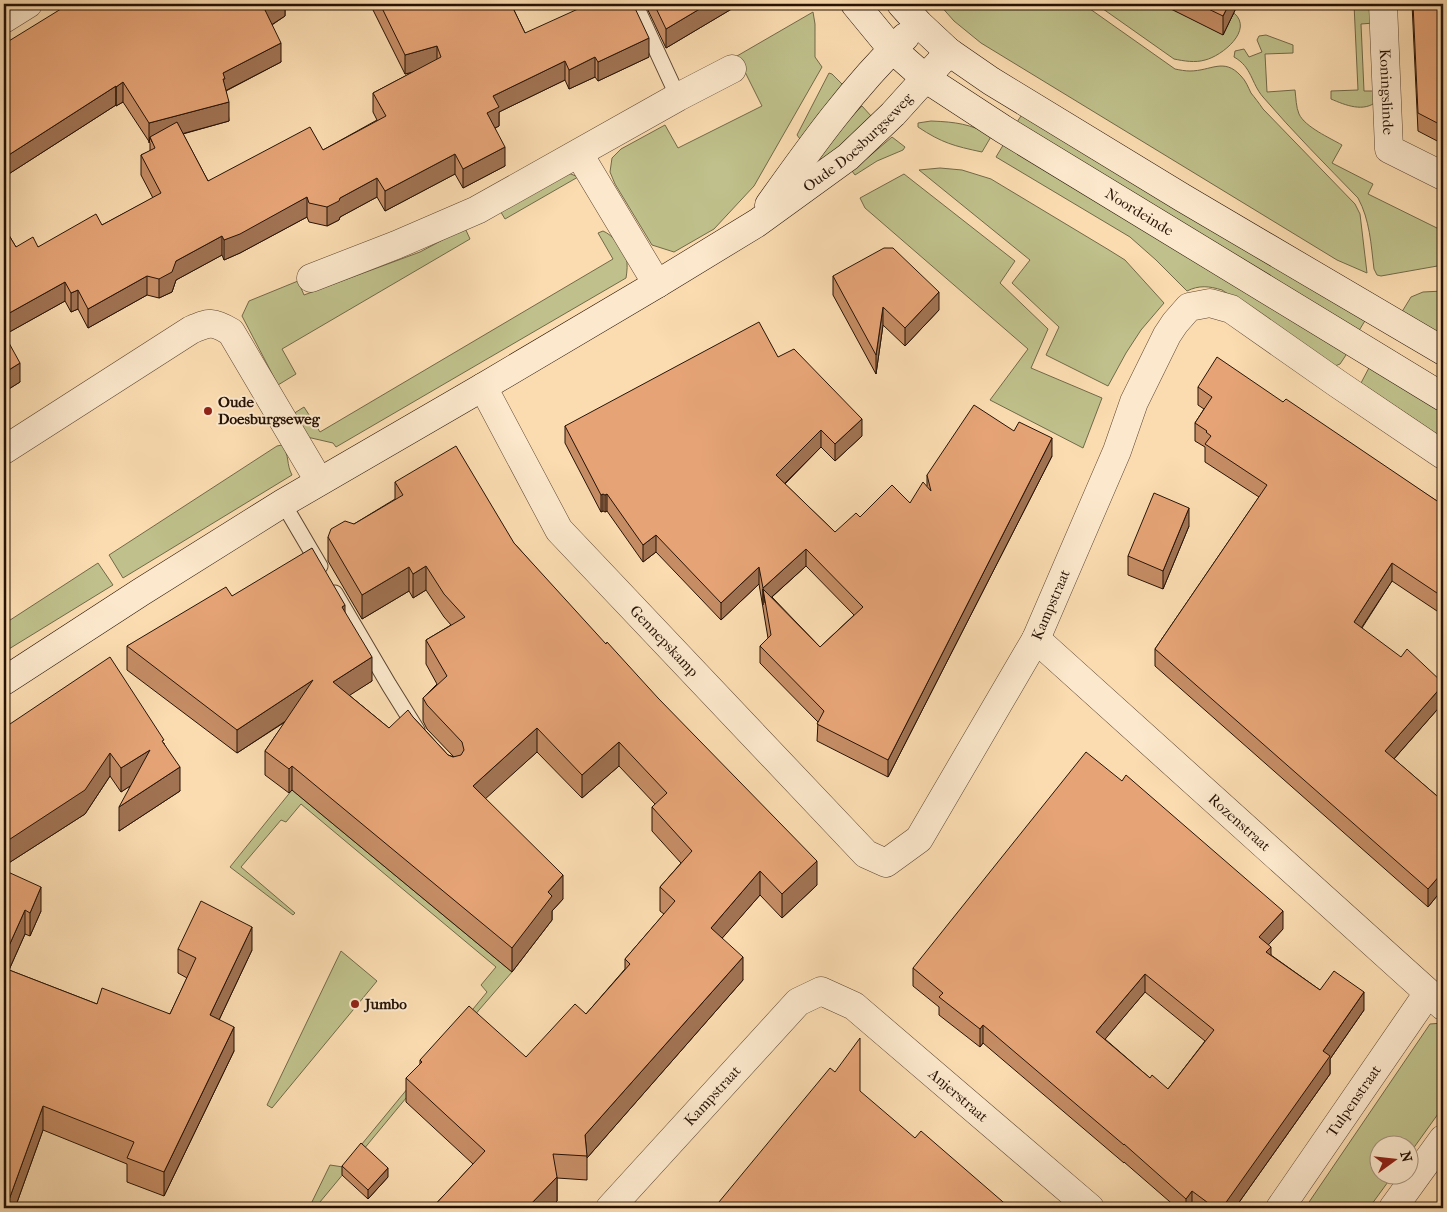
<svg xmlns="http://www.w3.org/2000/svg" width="1447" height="1212" viewBox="0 0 1447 1212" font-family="'IM FELL French Canon',serif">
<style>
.green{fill:#bfc08b;stroke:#726948}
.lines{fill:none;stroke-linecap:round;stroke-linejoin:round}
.lane-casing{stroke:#5b4430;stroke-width:17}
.street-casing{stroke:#5b4430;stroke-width:29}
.secondary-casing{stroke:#261205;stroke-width:29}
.lane{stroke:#fce8cc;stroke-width:15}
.street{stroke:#fce8cc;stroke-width:28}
.secondary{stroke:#fce8cc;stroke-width:28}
.wall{fill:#c68d65;stroke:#261205;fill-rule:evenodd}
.shaded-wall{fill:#a17353;stroke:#261205}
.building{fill:#e6a476;stroke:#261205;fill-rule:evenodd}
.poi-dot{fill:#8f2418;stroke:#fce8cc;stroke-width:2}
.labels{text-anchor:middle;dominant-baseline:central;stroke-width:4;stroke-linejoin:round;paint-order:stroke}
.street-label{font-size:15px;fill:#261205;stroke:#fce8cc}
.poi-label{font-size:15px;font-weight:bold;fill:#261205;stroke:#fce8cc;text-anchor:start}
</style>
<rect width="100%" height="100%" fill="#fbdcb1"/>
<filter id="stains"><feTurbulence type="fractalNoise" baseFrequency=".004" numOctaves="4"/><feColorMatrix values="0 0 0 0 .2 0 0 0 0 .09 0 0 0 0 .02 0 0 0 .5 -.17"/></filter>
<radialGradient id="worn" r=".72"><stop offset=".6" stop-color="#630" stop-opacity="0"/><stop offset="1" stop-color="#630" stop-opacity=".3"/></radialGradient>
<!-- green -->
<path class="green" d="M939 4H1083L1175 69C1180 70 1185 71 1190 71 1211 71 1224 57 1241 76 1246 81 1248 87 1251 93 1255 98 1259 103 1263 109L1355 204 1360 214 1367 273 1337 260 981 43 954 21Z
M1096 4H1161L1222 34 1234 13C1254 30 1222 56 1205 60 1195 63 1184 61 1174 59Z
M1354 4H1360L1361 8H1373L1374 23 1361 24 1364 91H1377V101C1364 113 1345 105 1331 99V91L1358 90Z
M813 12 815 24V57L822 67 754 186 714 229 674 252 652 245 615 184 610 172 612 158 621 149 665 125 678 148 762 106 737 56Z
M1266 35 1293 45V53L1265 54 1267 92 1295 90C1296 98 1296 107 1299 114 1305 127 1330 138 1342 145L1332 163 1373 184 1368 194 1443 231V265L1381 276 1377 275 1374 269C1371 245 1370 220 1358 198 1326 165 1293 132 1263 97 1251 83 1252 67 1234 57L1235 51 1244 49 1249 57 1262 52 1257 40 1259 36Z
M829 73 832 74 843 85 800 139 797 135Z
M862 106 872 117 829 160 823 161 819 156V150Z
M1023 113 1366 319 1357 334 1015 125Z
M931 121C957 122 969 124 992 135L982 152C954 146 942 143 918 127V123Z
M892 137 905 147 903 150 877 161 855 175 852 171Z
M1005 142 1348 352 1340 364 1335 366 1222 290C1209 286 1199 285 1187 291L1156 260 1130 237 996 157Z
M940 168 962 170 991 179 1109 250 1125 260 1164 303 1141 330 1126 353 1108 386 1046 355 1059 327 1012 283 1030 260 919 170Z
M564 173 571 174 578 177 505 219 499 209Z
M904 174 1015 261 1000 283 1048 329 1031 368 1102 398 1083 448 990 400 1028 349 865 208 860 198Z
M465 228 470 239 282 349 296 374 278 385 242 316 249 301 298 281 304 295 420 252Z
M603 231C613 235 622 248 626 258 628 263 627 272 626 278L336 447 333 443 307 437 293 414 304 407 320 432 613 259 598 233Z
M1443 291V334H1439L1400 315 1411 297 1423 292Z
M1371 364 1443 408V438L1361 383Z
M282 445C290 456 286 464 292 475L123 578 109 555 277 446Z
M98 563 113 585 4 652V624Z
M292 790 512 972 479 1010 315 1208H309L330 1165 343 1167 487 992 481 985 496 967 301 804 286 822 281 820 241 867 295 913 293 915 230 867Z
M341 951 377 981 272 1108 267 1105Z
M1443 1023V1107L1410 1153V1144H1380V1174L1393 1175 1369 1208H1305L1430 1024Z"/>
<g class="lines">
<!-- lane casing -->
<g class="lane-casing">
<path id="lane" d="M635 4 678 97
M283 503 320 566
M335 593 389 685 417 730"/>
</g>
<!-- street casing -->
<g class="street-casing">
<g id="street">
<path id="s1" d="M1383 4 1389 149 1443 176"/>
<path d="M4 19 28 4"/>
<path d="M579 154 657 284"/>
<path d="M311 278 396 245 477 210 678 97 732 69"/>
<path id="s2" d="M483 387 559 530 866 854 886 863 919 839 1036 639 1117 451 1134 402 1167 335 1175 323 1189 307 1210 303 1231 309 1338 384 1443 455"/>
<path d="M4 450 191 330C210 322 213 321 231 332L319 481"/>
<path id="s3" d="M1036 639 1443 1006"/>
<path id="s4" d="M610 1208 798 1002 821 991 854 1006 1090 1208"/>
<path id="s5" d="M1280 1208 1428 993"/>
<path d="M1393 1208 1443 1139"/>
</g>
</g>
<!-- secondary casing -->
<g class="secondary-casing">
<g id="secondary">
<path id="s6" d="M855 4 892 49 925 78 1003 129 1443 397"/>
<path d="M901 4 919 24 949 52 991 81 1183 198 1443 351"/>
<path d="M769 205C811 146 853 87 905 37"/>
<path id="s7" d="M4 681 141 592 283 503 483 387 657 284 757 223 848 157 893 114 949 52"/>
</g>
</g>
<!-- lane -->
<use href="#lane" class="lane"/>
<!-- street -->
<use href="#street" class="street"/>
<!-- secondary -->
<use href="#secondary" class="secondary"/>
</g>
<!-- wall -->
<path class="wall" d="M370 4H511L525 33 649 57 598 81 595 77 569 89 565 80 499 112V126L495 128 505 166 463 188 455 174 385 211 377 197 340 217 339 220 327 226 309 222 307 217 240 253 224 260 222 255 176 280 172 292 159 298 147 295 88 328 78 309 71 312 65 301 4 335 20 382 4 392V227L16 247H38L102 225 153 198 141 175V155L150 151V143L123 102 116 106V105L4 177V44L285 6V16L272 25 281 62 226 91 229 121 183 134 208 181 323 150 377 120 373 112V93L413 72 405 74Z
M645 4H740L666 48Z
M1161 4H1238L1223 35Z
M1412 4H1443V144L1418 131Z
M833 276 939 310 905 346 883 325 876 374 833 295Z
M778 357 862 436 835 461 821 447 785 484 835 532 860 517 910 503 927 486V475L1014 431 1052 456 888 777 817 741 818 722 760 663V646L768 638 759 584 721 620 656 552 643 562 607 511 605 512 603 511 601 512 565 443V426ZM806 566 854 615 820 647 772 597Z
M1198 387 1283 402 1443 505V615L1392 581 1362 628 1443 703 1394 759 1437 796 1443 791V893L1441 891 1428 907 1155 666V649L1259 497 1205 462V447L1195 441V423L1204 409 1198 405Z
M395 482 514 543 817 885 782 918 760 895 722 938 743 980 587 1158V1180L557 1178V1201L550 1208H432L473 1164 406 1102V1078L420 1064V1060L526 1057 586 1014 625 969V959L664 914 660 911V887L681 863 652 831V807L655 804 619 766 582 798 537 752 485 798 563 899 552 911V920L512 972 292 790 289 793 265 775V751L285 722 237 753 127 670V646L232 596 345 613 372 681 349 695 389 728 413 717 448 755 454 757 427 729 423 721V698L437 684 426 664V640L451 625 444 617 426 590 413 598 409 591 362 619 328 561V537L354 524 395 499Z
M1189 526 1163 589 1128 575V556Z
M4 728 164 743 180 791 119 831 130 786 121 792 110 776 85 814 4 866Z
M4 880 41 911 30 936 25 934 9 970 97 1004 170 1014 187 978 178 973V949L252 950 219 1020 234 1051 164 1196 127 1182V1164L43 1130 15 1208Z
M1283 929 1268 945 1271 955 1320 990 1364 1010 1330 1059V1074L1235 1208H1177L1124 1162V1163L983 1043 980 1047 939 1015V1007L913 986V968ZM1145 992 1205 1041 1168 1089 1150 1078 1105 1039Z
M342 1166 388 1177 368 1199 342 1175Z"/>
<!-- shaded-wall -->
<path class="shaded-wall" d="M275 4H289L285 6V16L265 29V10Z
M708 4H740L666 48V29Z
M1229 4H1238L1223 35V16Z
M649 38V57L598 81V62Z
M281 43V62L225 91 223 99V73Z
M437 46V66L405 74V55Z
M595 57V77L569 89V70Z
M565 61V80L499 112V126L487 132V113L493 96Z
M123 82V102L116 106V87Z
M116 86V105L4 177V158Z
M229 102V121L152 142 150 137 149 143V123Z
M505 147V166L463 188V169Z
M455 154V174L385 211V191Z
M377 178V197L340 217 339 220 327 226V207L340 198Z
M307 197V217L240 253 224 260V240Z
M222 236V255L176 280 172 292 159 298V279L176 261Z
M147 276V295L88 328V309Z
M65 282V301L4 335V316Z
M78 290V309L71 312V293Z
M939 292V310L905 346V328Z
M883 307V325L876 374V355Z
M20 363V382L4 392V373Z
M862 419V436L835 461V444Z
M821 430V447L776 492V475Z
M1052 438V456L888 777V760Z
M603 494V511L601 512V495Z
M607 494V511L605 512V495Z
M1189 508V526L1163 589V571Z
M656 535V552L643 562V545Z
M806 549V566L765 603 763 589V605V588Z
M1392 563V581L1354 639V622Z
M426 566V590L413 598V574Z
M409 567V591L362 619V595Z
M759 567V584L721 620V603Z
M345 605V629L342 607Z
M372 657V681L333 706V682Z
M313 680V703L237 753V730Z
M1443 685V703L1385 769V751Z
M537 728V752L473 810V786Z
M619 742V766L582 798V775Z
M150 750V773L121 792V768Z
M110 753V776L85 814 4 866V843Z
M292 766V790L289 793V769Z
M180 767V791L119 831V807Z
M817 861V885L782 918V894Z
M760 871V895L711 951V928Z
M1441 874V891L1428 907V889Z
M563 875V899L552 911V920L512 972V948L548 892Z
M41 887V911L30 936V913Z
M25 910V934L4 981V957Z
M1283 911V929L1259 955V937Z
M252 927V950L210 1039V1015Z
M1271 947V965L1266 952Z
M743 957V980L587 1158 585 1135Z
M1145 974V992L1096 1050V1032Z
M1364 992V1010L1330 1059V1074L1235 1208H1222L1323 1051Z
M983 1025V1043L980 1047V1029Z
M234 1027V1051L164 1196V1172Z
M43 1106V1130L15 1208H6Z
M388 1168V1177L368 1199V1190Z
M557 1177V1201L550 1208H527Z
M1192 1191V1208H1186V1199Z"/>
<!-- building -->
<path class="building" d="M69 4H275L265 10 281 43 223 73 225 79H223L229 102 149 123 123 82 116 87V86L4 158V44Z
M380 4H511L525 33 589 4H633L649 38 598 62 595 57 569 70 565 61 493 96 499 107 487 113 505 147 463 169 455 154 385 191 377 178 340 198 339 201 327 207 309 203 307 197 240 234 224 240 222 236 176 261 172 272 159 279 147 276 88 309 78 290 71 293 65 282 4 316V227L16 247 33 237 38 247 96 214 102 225 161 193 141 155 155 148 150 137 177 122 208 181 310 127 323 150 386 116 373 93 441 57 437 46 405 55Z
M654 4H708L666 29Z
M1198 4H1229L1223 16Z
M1413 4H1443V126L1418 113Z
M884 248H893L939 292 905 328 883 307 876 355 833 276Z
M759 322 778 357 794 349 862 419 835 444 821 430 776 475 835 532 856 513 860 517 892 485 910 503 923 482 931 491 927 475 974 405 1014 431 1019 422 1052 438 888 760 817 724 824 711 760 646 771 635 763 589 820 647 863 607 806 549 763 588 759 567 721 603 656 535 643 545 607 494 605 495 603 494 601 495 565 426Z
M4 334 20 363 4 373Z
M1217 357 1283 402 1286 399 1443 505V597L1392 563 1354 622 1401 657 1407 649 1443 683V685L1385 751 1437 796 1443 790V875L1441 874 1428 889 1155 649 1267 485 1205 444 1211 436 1206 432 1207 431 1195 423 1212 397 1198 387Z
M456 446 514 543 606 644 607 642 658 698 817 861 782 894 760 871 711 928 743 957 585 1135 587 1156 553 1154 557 1177 527 1208H432L485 1151 406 1078 422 1062 420 1060 469 1006 526 1057 575 1004 586 1014 630 964 625 959 675 901 660 887 692 851 652 807 667 793 619 742 582 775 537 728 473 786 563 875 548 892 552 896 512 948 292 766 289 769 265 751 313 680 237 730 127 646 226 587 232 596 312 548 345 605 342 607 372 657 333 682 389 728 408 710 413 717 448 755 453 757 461 755 464 750 462 742 427 705 423 698 447 676 426 640 465 617 444 594 426 566 413 574 409 567 362 595 328 537 331 529 345 521 354 524 403 495 395 482Z
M1154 493 1189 508 1163 571 1128 556Z
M110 657 164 740 162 741 180 767 119 807 150 750 121 768 110 753 85 790 4 843V728Z
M1086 752 1122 781 1126 775 1283 911 1259 937 1271 947 1266 952 1320 990 1334 971 1364 992 1323 1051 1330 1056 1222 1208H1215L1192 1191 1186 1199 1124 1144V1145L983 1025 980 1029 939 997 943 993 913 968ZM1145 974 1214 1030 1168 1089 1152 1075 1150 1078 1096 1032Z
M8 872 41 887 30 913 25 910 4 957V880Z
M201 901 252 927 210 1015 234 1027 164 1172 127 1158 134 1142 43 1106 6 1208H4V968L97 1004 102 988 170 1014 196 958 178 949Z
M860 1038V1091L915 1138 921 1131 1010 1208H714L830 1068 835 1072Z
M361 1143 388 1168 368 1190 342 1166Z
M1443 1196V1208H1435Z"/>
<!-- markers -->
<g class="poi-dot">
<circle cx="208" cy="411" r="5"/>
<circle cx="355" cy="1004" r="5"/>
</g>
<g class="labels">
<!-- street labels -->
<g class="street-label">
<text stroke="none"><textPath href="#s1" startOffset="88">Koningslinde</textPath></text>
<text stroke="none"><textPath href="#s7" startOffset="1011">Oude Doesburgseweg</textPath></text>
<text stroke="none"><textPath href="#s6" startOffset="355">Noordeinde</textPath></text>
<text stroke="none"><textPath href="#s2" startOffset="940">Kampstraat</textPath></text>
<text stroke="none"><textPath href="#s2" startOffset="315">Gennepskamp</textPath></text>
<text stroke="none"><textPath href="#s3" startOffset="274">Rozenstraat</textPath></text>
<text stroke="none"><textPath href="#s4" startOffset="152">Kampstraat</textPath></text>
<text stroke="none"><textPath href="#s4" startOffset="478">Anjerstraat</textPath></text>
<text stroke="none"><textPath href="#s5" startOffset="130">Tulpenstraat</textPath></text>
</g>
<!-- poi labels -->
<g class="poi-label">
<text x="218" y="402">Oude<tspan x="218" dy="17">Doesburgseweg</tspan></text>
<text x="365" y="1004">Jumbo</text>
</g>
</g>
<!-- margin -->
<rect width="1447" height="1212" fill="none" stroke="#fbdcb1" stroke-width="20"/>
<rect x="5" y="5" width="1437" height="1202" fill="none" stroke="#261205" stroke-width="2.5"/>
<rect x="10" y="10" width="1427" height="1192" fill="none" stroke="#261205"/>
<!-- north arrow -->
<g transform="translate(1394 1160) rotate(75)"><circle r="24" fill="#fce8cc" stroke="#a6927c"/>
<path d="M0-4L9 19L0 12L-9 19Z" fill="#8f2418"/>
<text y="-8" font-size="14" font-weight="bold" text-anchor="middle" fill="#261205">N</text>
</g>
<rect width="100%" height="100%" filter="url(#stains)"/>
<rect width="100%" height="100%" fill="url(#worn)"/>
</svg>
